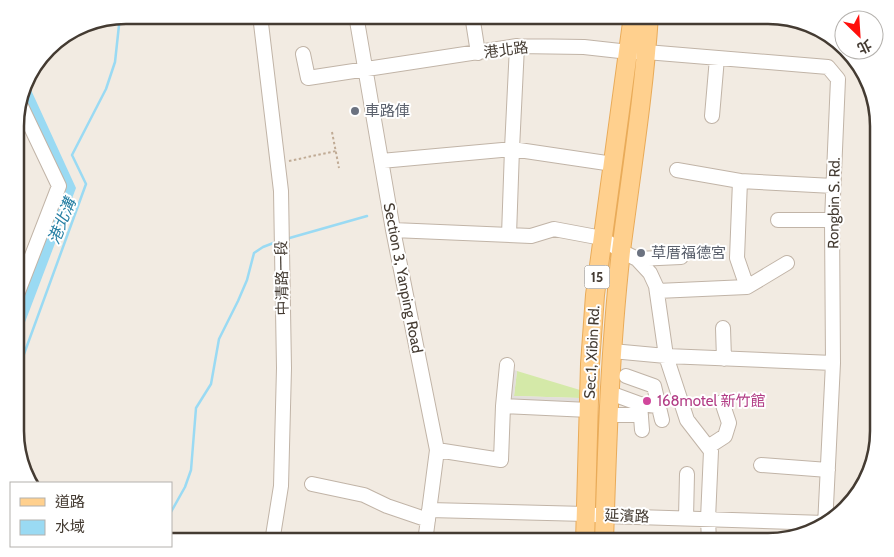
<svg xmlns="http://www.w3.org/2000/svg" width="894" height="557" viewBox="0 0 894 557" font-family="Cabin,'Noto Sans TC',sans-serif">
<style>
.green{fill:#d4e9a8}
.parking{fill:#e2dedb}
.water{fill:#9adaf3}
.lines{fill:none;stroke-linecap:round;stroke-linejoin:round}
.stream{stroke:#9adaf3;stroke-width:2.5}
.minor-casing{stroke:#c1b4a7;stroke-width:16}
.major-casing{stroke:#e9ab59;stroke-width:20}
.path{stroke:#c0ab95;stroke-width:2;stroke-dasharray:2.5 2.5;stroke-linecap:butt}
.minor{stroke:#fff;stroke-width:14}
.major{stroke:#ffd08e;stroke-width:18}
.worship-dot{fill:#6b7280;stroke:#fff;stroke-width:2}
.hotel-dot{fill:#d1479c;stroke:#fff;stroke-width:2}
.labels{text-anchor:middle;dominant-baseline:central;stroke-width:4;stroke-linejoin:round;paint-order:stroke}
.shield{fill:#fff;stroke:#7c7670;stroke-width:1}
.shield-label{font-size:14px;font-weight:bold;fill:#443b32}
.street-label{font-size:15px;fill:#443b32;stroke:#fff}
.worship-label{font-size:15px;fill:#5b616d;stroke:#fff;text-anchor:start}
.hotel-label{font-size:15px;fill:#b23c85;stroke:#fff;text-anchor:start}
.water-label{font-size:16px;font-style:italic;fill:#267fa3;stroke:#fff}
.rim{fill:none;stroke:#443b32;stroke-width:2.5}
</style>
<rect width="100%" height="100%" fill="#f2ebe2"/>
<!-- green -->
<path class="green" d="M517 371 580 390V398L514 396Z"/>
<!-- parking -->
<path class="parking" d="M509 368 517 371 514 396 580 398 579 405 507 403Z"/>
<!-- water -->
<path class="water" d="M26 79 76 188 16 346V305L62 184 21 95Z"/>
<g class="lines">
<!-- stream -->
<path class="stream" d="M286 239 367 216
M16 376 86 184 72 155 106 89 115 62 120 16
M171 512 185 487 191 470 196 408 211 384 219 339 238 301 247 280 254 253 263 247 276 242"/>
<!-- minor casing -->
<g class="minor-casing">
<path id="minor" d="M260 15 281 191 284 368 281 486 272 542
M356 15 393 230 437 450 425 542
M472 15 478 53
M303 54 308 78 517 46 584 47 629 52H646L828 67 838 79 832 220 833 363 825 526
M712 116 717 58
M381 161 512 149 613 164
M677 170 740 181
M778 220H832
M393 230 531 236 554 229 602 238 621 251 637 259 650 273 656 286 666 356 687 420 711 451 708 519 709 542
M509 235 512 149 517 46
M637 259 681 257
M747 287 737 258 740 181 833 186
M657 291 747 287 787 263
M16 297 59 186 19 102
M723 328 724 359
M612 351 666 356 833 363
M626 376 654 386 662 420
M610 393 640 404
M503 406 589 410
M609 415H641
M642 430 640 404 658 406
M708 447 725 436 729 423 722 402
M437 450 501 460 503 406 507 365
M761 465 828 470
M312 484 364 495 387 506 428 520
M429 510 586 514 605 516 825 523
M686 518 687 474"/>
</g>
<!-- major casing -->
<g class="major-casing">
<path id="major" d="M585 542 590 364 595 295 633 15
M604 542C607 445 610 348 621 251 631 173 644 94 649 15"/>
</g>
<!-- path -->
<path class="path" d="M332 132 339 168
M289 161 336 151"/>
<!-- minor -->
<use href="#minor" class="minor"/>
<!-- major -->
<use href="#major" class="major"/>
</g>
<!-- markers -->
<g class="worship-dot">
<circle cx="355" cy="111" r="5"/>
<circle cx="641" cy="253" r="5"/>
</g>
<circle class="hotel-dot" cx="647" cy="401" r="5"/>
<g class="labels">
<!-- shield labels -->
<rect class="shield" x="584.5" y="265.5" width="25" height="23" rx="4"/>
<g class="shield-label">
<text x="597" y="277">15</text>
</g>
<!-- street labels -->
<g class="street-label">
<text transform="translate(506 50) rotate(-7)">港北路</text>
<text transform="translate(834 203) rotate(-89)">Rongbin S. Rd.</text>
<text transform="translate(282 278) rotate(-91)">中清路一段</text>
<text transform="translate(403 278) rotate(79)">Section 3, Yanping Road</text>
<text transform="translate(592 352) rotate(-87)">Sec.1, Xibin Rd.</text>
<text transform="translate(627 516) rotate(2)">延濱路</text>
</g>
<!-- worship labels -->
<g class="worship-label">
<text x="365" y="111">車路俥</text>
<text x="651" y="253">草厝福德宮</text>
</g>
<!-- hotel labels -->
<g class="hotel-label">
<text x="657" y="401">168motel 新竹館</text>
</g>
<!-- water labels -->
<g class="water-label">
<text transform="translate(62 221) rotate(-68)">港北溝</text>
</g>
</g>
<!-- crop -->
<path d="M0 0H894V557H0ZM126 24H768A102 102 0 0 1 870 126V431A102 102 0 0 1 768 533H126A102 102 0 0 1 24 431V126A102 102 0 0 1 126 24Z" fill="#fff" fill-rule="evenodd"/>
<path class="rim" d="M126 24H768A102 102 0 0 1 870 126V431A102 102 0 0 1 768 533H126A102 102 0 0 1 24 431V126A102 102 0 0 1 126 24Z"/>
<!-- legend -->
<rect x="10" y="482" width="162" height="65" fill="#ffffff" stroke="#b4b1ad"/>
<rect x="20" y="498" width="25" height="8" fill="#ffd08e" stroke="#b4b1ad"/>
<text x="55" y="507" font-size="15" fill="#443b32">道路</text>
<rect x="20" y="520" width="25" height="15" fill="#9adaf3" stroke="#b4b1ad"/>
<text x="55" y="532" font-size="15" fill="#443b32">水域</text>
<!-- north arrow -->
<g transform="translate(859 35) rotate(155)"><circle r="24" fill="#ffffff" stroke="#b4b1ad"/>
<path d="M0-4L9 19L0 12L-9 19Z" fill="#ff100c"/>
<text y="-8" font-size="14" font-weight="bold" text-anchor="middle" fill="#443b32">北</text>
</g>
</svg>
